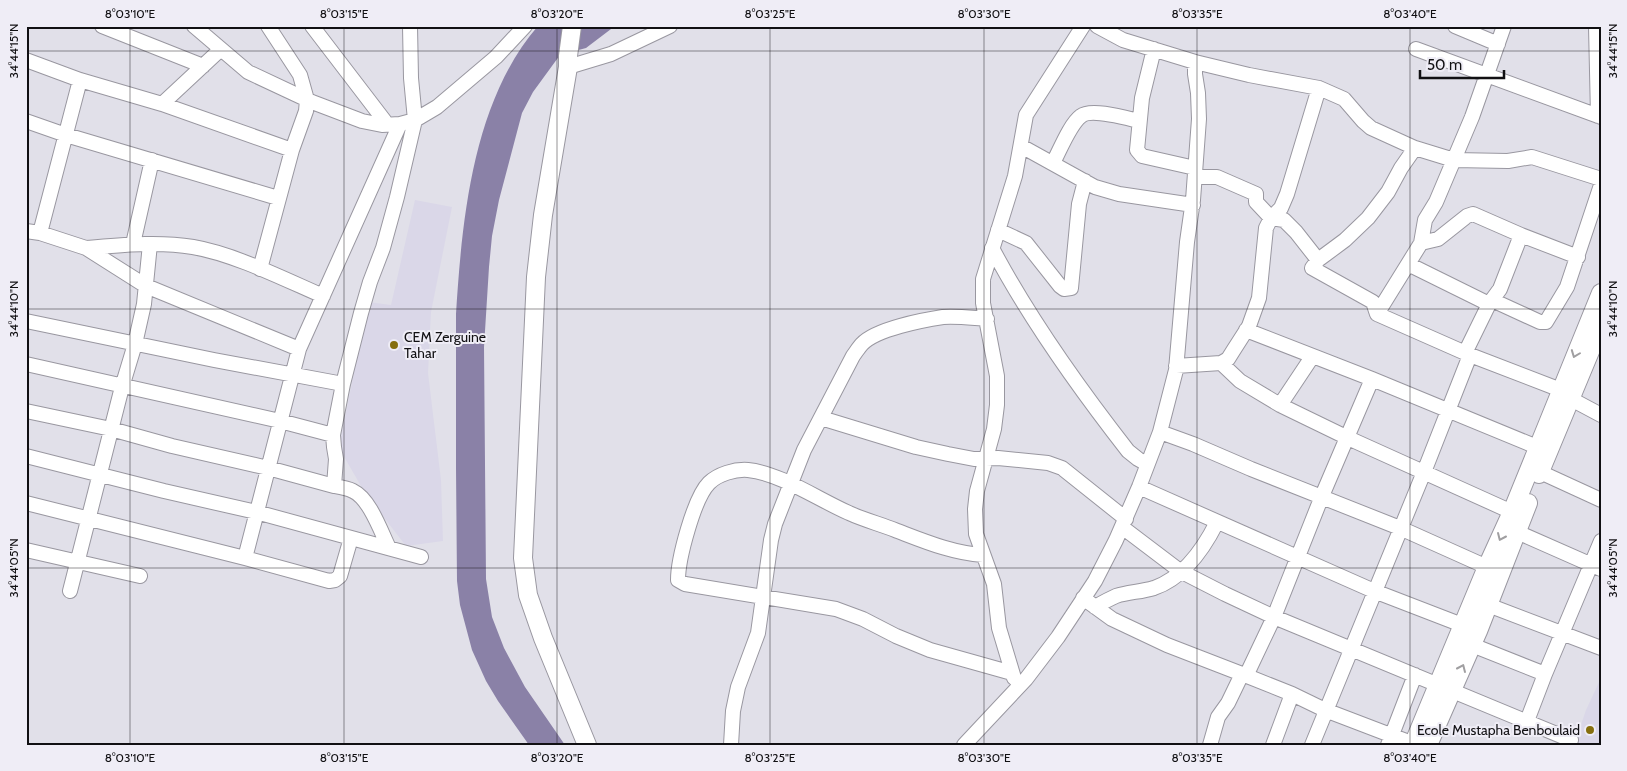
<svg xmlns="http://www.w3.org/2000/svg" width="1627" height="771" viewBox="0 0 1627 771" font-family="Cabin,sans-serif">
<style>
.built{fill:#dad7e8}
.water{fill:#8a81a7}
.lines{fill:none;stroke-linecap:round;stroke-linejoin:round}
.minor-casing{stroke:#9997a0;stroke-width:16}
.major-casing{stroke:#9997a0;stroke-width:20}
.minor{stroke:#fff;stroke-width:14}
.major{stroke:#fff;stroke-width:18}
.oneway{stroke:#a09fa1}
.ticks{fill:none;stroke:#111013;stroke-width:1;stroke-opacity:0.45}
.poi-dot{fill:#866f0e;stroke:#efedf6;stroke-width:2}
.labels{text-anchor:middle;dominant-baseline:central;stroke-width:4;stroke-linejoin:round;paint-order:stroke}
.poi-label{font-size:14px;fill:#111013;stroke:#efedf6;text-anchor:start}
.neatline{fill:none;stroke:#111013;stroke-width:2}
.ticks-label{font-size:12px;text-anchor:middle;fill:#111013}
</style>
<rect width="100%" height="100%" fill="#e1e0e9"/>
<!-- built -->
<path class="built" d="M415 200 452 207 431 312 428 373 441 480 443 541 406 546 365 493 339 448 368 302 391 305Z
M1601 678V745H1574L1586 710Z"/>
<!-- water -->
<path class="water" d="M538 26H615L586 48 560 55 533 92 522 113 499 200 492 236 489 267 484 347 486 579 492 617 504 648 525 687 565 745H529L498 701 486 681 472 650 460 605 457 581 456 468V314C462 218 473 101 538 26Z"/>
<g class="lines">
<!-- minor casing -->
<g class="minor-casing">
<path id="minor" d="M102 26 203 66
M194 26 248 72 312 102 362 121 382 125 400 124 415 120 437 107 496 57 525 26
M312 26 387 124
M1455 26 1498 44
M1596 26 1598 116
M1154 49 1142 98 1137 150 1142 156 1195 168
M1416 49 1601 117
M26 60 80 80 162 104 292 150
M1195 62 1249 75 1319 88 1344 99 1363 121 1371 128 1415 148 1454 160 1508 161 1532 157 1601 179
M568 67 611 54 670 26
M162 104 221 49
M26 121 66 135 278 198
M1021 146 1095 187 1119 194 1193 205
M1053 163C1060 150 1070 124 1081 116 1091 108 1126 118 1139 121
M1195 177H1217L1256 194V202L1271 218 1284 220 1296 232 1318 260 1312 268 1373 302 1377 314 1470 355 1561 390 1571 399 1601 415
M998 230 1026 243 1060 286 1064 289 1071 288 1079 204 1085 181
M26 231 40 233 86 248 146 286 299 349
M40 233 80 80
M1421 243 1438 239 1467 216 1473 214 1521 235 1578 257
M133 244 152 160
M86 248C122 245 158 241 193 247 234 254 284 279 323 296
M992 248C1030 320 1078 387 1128 451L1138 459 1147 464
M1318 260 1345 240 1368 218 1388 192 1401 168 1415 148
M1408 264 1489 304
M260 269 292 150 306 111 307 100 300 75 268 26
M1492 300 1540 322H1546L1567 287 1601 185
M1377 314 1421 243 1425 220 1436 202 1472 117 1504 26
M26 321 214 360 343 384
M1246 330 1372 379 1537 447
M1465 353 1489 304 1500 289 1521 235
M1221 363 1240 381 1280 405 1348 438 1512 512
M26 364 280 421 333 435
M1176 366 1221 363 1228 359 1233 351 1249 326 1259 298 1266 228 1271 218 1281 208 1287 194 1319 88
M1280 405 1312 357
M26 411 111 429 172 446 268 468 334 486
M821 418 916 447 948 454 974 459 998 458 1048 463 1062 468 1126 519
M1160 432 1193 444 1251 469 1400 528 1487 567
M26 456 164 491 256 512 421 557
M1540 472 1601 500
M1139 487 1374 591 1470 628
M26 503 245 558 329 581 335 580 340 576 351 538
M1122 527 1180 571 1225 594 1274 617 1571 740
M1517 532 1601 569
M389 548C381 532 370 499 353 491 347 488 340 487 334 486L336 459 334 447 333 435 343 384 361 313 370 282 383 248 397 197 415 120 411 78 410 26
M26 550 140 576
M983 555C952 553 924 541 895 530 880 524 864 520 849 513 819 500 780 473 748 470 735 469 718 474 709 483 694 498 678 559 678 580L685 584 836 609 863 619 896 636 930 650 1012 673
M245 558 299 349 400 124
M70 591 122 387 135 344 144 304 150 244
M1083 598 1112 619 1167 645 1242 674 1292 694 1325 710 1414 744
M1488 605 1601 648
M1095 607C1102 603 1109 599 1116 596 1128 592 1141 592 1154 588 1183 578 1204 548 1217 522
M1472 645 1545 674
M1246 676 1274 617 1322 496 1372 379
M1014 678 999 628 994 584 976 534 975 509 977 491 994 429 997 405V376L983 303V279L1015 176 1026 115 1083 26
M1527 721 1545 674 1601 541
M731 745 733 711 738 687 758 633 771 540 775 524 804 450 853 356C856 352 859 347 862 344 876 329 923 320 943 317 958 316 972 318 987 319
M964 745 1026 679 1058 637 1095 581 1116 540 1139 487 1160 432 1176 370 1187 242 1193 200 1199 119 1198 93 1195 74V62L1123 40 1097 26
M1210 745 1218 717 1228 703 1242 674
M1273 745 1292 694
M1312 745 1424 472 1470 355
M1388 745 1415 675"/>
</g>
<!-- major casing -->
<g class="major-casing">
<path id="major" d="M572 26 568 56V67L543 215 536 277 523 558 528 595 543 638 587 745
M1539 474 1601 325
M1413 745 1487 567 1512 512 1601 293
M1428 745 1478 631 1528 503"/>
</g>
<!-- minor -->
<use href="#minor" class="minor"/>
<!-- major -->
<use href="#major" class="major"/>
</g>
<!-- one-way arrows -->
<defs><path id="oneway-chevron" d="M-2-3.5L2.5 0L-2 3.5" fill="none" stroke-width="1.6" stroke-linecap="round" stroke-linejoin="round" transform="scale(1.25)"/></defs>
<g class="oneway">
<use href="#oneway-chevron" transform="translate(1575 354) rotate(111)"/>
<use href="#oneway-chevron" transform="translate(1501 537) rotate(114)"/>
<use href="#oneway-chevron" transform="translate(1462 668) rotate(-66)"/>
</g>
<!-- ticks -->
<path class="ticks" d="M130 26V745M344 26V745M557 26V745M770 26V745M984 26V745M1197 26V745M1410 26V745M26 51H1601M26 309H1601M26 568H1601"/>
<!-- markers -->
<g class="poi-dot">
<circle cx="394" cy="345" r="5"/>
<circle cx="1590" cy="730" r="5"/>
</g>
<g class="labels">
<!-- poi labels -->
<g class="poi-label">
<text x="404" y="337">CEM Zerguine<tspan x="404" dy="16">Tahar</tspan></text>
<text x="1580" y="730" text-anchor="end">Ecole Mustapha Benboulaid</text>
</g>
</g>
<!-- border -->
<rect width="1627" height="771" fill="none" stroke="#efedf6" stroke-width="55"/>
<!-- scale -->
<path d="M1420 70v8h84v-8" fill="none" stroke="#111013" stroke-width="2.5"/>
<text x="1427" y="70" font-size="15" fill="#111013" stroke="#efedf6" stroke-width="4" paint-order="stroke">50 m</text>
<rect x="28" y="28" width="1572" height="716" class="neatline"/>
<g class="ticks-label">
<text x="130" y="18">8°03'10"E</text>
<text x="344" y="18">8°03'15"E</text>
<text x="557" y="18">8°03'20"E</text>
<text x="770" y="18">8°03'25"E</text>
<text x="984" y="18">8°03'30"E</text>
<text x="1197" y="18">8°03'35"E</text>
<text x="1410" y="18">8°03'40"E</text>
<text transform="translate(14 51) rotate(-90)" y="4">34°44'15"N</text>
<text transform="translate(1613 51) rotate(-90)" y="4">34°44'15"N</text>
<text transform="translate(14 309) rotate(-90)" y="4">34°44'10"N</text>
<text transform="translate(1613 309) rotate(-90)" y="4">34°44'10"N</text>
<text transform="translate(14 568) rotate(-90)" y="4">34°44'05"N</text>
<text transform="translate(1613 568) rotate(-90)" y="4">34°44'05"N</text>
<text x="130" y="762">8°03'10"E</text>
<text x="344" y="762">8°03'15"E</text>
<text x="557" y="762">8°03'20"E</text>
<text x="770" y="762">8°03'25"E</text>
<text x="984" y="762">8°03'30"E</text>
<text x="1197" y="762">8°03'35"E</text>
<text x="1410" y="762">8°03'40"E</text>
</g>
</svg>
